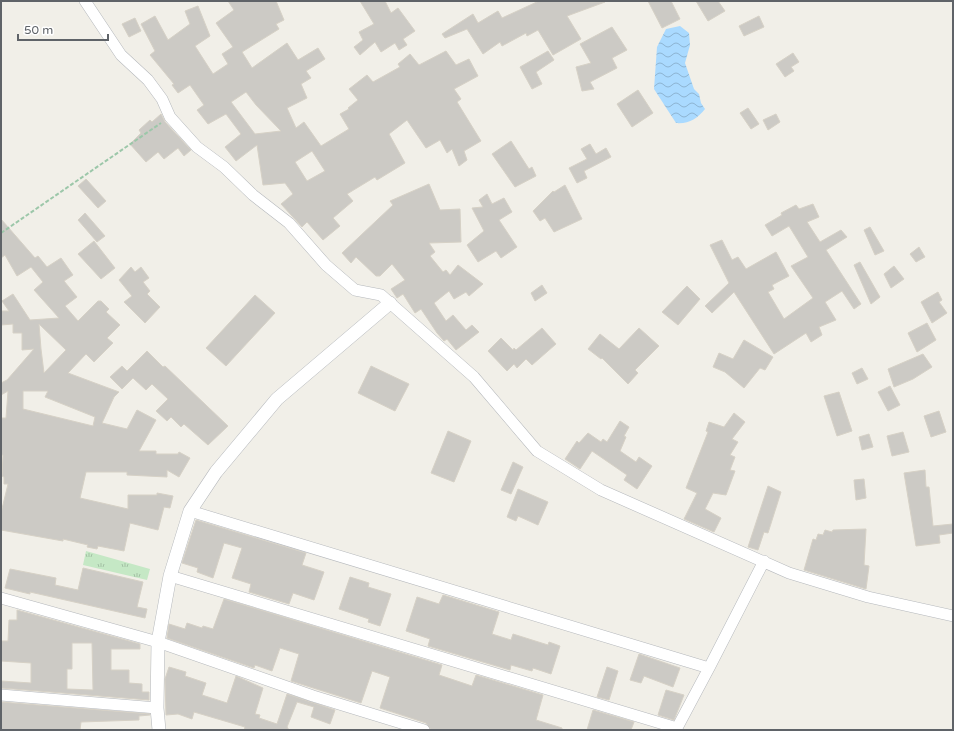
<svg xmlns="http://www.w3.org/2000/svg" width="954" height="731" viewBox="0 0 954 731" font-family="'Varela Round',sans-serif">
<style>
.park{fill:url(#park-tufts)}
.water{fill:url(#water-waves)}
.building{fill:#cccac5;stroke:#d6d1c6;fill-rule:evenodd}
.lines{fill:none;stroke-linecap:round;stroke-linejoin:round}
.minor-casing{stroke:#b5b8bc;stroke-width:12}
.tertiary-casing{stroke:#b5b8bc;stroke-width:14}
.path{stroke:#9cc7a9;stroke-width:2;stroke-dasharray:4 2;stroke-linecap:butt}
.minor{stroke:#fff;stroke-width:11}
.tertiary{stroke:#fff;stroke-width:13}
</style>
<defs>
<pattern id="park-tufts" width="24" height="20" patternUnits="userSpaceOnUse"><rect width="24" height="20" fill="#c5e8c5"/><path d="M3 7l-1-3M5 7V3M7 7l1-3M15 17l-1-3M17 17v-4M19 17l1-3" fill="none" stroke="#a3c0a4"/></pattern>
<pattern id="water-waves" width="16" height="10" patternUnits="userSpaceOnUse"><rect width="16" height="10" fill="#aadaff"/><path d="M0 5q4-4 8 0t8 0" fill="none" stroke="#8eb4d2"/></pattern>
</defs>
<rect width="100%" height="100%" fill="#f1efe8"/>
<!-- park -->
<path class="park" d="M86 551 150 569 147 580 83 565Z"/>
<!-- water -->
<path class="water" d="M680 26 689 33 690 45 685 63 694 89 699 94 701 103 705 109C697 119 689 124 676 123L654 89 657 47 666 29Z"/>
<!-- building -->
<path class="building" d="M228 1H276L284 20 276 24 279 29 242 52 252 68 287 43 298 60 318 48 325 59 306 71 311 78 301 84 307 98 287 108 296 128 304 122 321 146 349 129 340 114 349 109 348 108 358 100 349 89 367 75 373 82 400 67 398 64 410 54 419 65 446 51 456 65 469 59 478 76 454 89 461 99 457 102 481 141 464 151 467 160 459 166 452 149 447 153 440 140 426 148 407 120 389 134 405 163 377 180 375 177 347 194 353 201 333 218 340 226 323 240 307 222 302 227 281 204 293 194 285 183 263 185 257 145 236 161 225 147 241 134 226 114 208 124 197 110 204 105 190 85 178 93 172 85 174 84 150 55 155 51 141 24 155 16 168 40 190 24 185 11 198 6 210 36 195 46 213 74 228 64 222 54 233 47 216 23 234 10ZM246 92 256 105 281 131 255 134 231 102ZM312 151 325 171 307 181 295 162Z
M360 1H385L391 13 398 8 415 31 403 39 407 45 399 50 395 43 381 52 375 42 360 55 354 47 363 40 359 32 374 24Z
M539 1 605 2 567 16 581 39 553 55 538 30 527 36 526 33 502 46 500 42 483 54 467 29 445 38 442 34 473 14 478 23 498 11 502 18Z
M648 1H671L680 19 662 28Z
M696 1H718L725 11 708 21Z
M759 16 764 27 744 36 739 26Z
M135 18 141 31 129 37 122 24Z
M612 27 627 50 612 58 617 68 590 82 594 89 582 91 576 67 591 63 580 44Z
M548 51 554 60 536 72 542 84 532 89 520 67Z
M793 53 799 62 791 67 794 71 785 77 776 64Z
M638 90 653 113 632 127 617 104Z
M748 108 759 124 751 129 740 113Z
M161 114 165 122 191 150 184 156 178 148 164 159 158 152 146 162 130 144 141 133 139 130 150 120 152 122Z
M776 114 780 122 768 130 763 120Z
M511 141 529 169 532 167 536 176 515 187 492 154Z
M590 144 596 154 606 148 611 157 584 171 587 178 577 183 569 168 587 159 581 149Z
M86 179 106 201 98 208 78 186Z
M429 184 440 210 460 209 461 242 429 243 435 252 430 256 443 272 446 270 450 275 458 265 483 284 469 296 466 292 454 299 449 291 434 303 446 321 453 315 466 330 472 325 479 332 456 350 447 339 444 341 437 333 421 309 415 313 403 294 397 298 391 289 405 280 392 264 380 276H376L356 257 351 263 342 253 393 205 390 201Z
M565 185 582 219 554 232 545 218 540 221 533 211 553 191 554 192Z
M487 194 492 204 504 198 512 212 499 220 517 247 501 258 496 251 478 262 467 245 484 231 472 208 483 207 479 200Z
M813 204 819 217 807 222 820 242 841 230 847 237 826 250 861 304 854 309 842 291 825 302 836 320 819 327 822 335 811 342 806 333 774 354 734 292 712 313 705 306 729 283 710 245 722 240 732 260 738 257 746 269 776 252 789 276 772 285 774 289 768 292 784 319 813 298 791 266 808 257 789 226 772 236 765 225 782 215 781 213 796 205 799 209Z
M85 213 105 236 97 242 78 220Z
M1 219 35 258 38 256 47 267 61 258 73 275 64 281 77 297 65 306 78 321 98 301H101L109 309 106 312 120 325 107 338 113 343 94 362 86 354 68 373 119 392 114 397 102 423 127 429 137 410 156 420 139 451H156V454H178L179 452 190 458 179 477 167 470V477L127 475V472H86L80 498 128 509V495H157V493L173 496 170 508 164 507 158 530 130 523 124 551 98 546 97 549 87 547 88 545 63 539V541L1 530V513L8 484H4V477L2 476 3 455H1V418H6L8 391 1 395V383L7 380 34 349 22 350V333H13V324L1 325V311H9L2 301 13 294 30 320 59 318 34 290 43 282 31 267 17 276 5 255 1 258ZM39 324 66 350 44 373 41 349ZM23 391H48L45 397 95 417 93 426 23 409Z
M870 227 884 251 875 255 864 230Z
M94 241 115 268 101 279 78 254Z
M919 247 925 257 916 262 910 254Z
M860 262 880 297 871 304 854 265Z
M894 266 904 279 891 288 884 274Z
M131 267 135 272 141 267 149 278 143 282 150 291 147 294 160 307 145 323 124 302 132 296 119 280Z
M542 285 547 293 535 301 531 293Z
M687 286 700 299 678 325 662 312Z
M938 292 942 300 939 302 947 313 932 323 921 302Z
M255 295 275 313 226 366 206 348Z
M927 323 936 340 917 352 908 333Z
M542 328 556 344 532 365 526 359 517 368 514 364 507 371 488 351 501 338 513 350 514 348 516 350Z
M639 328 659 346 635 370 638 373 628 384 602 358 601 359 588 349 600 334 619 349Z
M744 340 773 357 765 370 760 368 744 388 725 372 713 367 719 353 733 359Z
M147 351 163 367 165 366 228 426 208 445 184 424 181 427 171 417 167 421 156 411 168 399 152 384 146 390 133 378 122 389 110 377 122 366 127 371Z
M923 354 932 367 913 379 894 387 888 369Z
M371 366 409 384 395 411 358 393Z
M862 368 868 379 857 384 852 373Z
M890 386 900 405 888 411 878 392Z
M839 392 852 431 837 436 824 396Z
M939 411 946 432 931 437 924 416Z
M734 413 745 422 732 439 738 442 730 455 735 457 730 470 735 471 726 495 713 493 705 509 721 518 714 532 684 519 697 493 686 488 708 432 706 431 709 422 724 427Z
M620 421 629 427 624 436 626 437 620 451 636 462 639 457 652 466 637 489 624 480 627 475 592 451 580 469 565 459 577 441 579 443 588 433 601 442 603 439 607 442Z
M448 431 471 441 454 482 431 473Z
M903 432 909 452 892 456 887 436Z
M869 434 873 447 862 450 859 437Z
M513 462 523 467 511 494 501 490Z
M925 470 926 487H929L933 526 953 524V533L939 535 940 543 916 546 904 473Z
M864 479 866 498 856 500 854 480Z
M768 486 781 492 768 533 764 532 758 550 748 547Z
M518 489 548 502 538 525 518 516 516 521 507 517Z
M196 520 306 553 302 565 324 572 314 600 293 593 289 604 249 592 251 584 232 578 242 548 224 543 213 578 197 572 198 568 182 563Z
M866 529 864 565 869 566 866 589 804 570 813 539 816 540 818 534 823 535 825 530 832 532 833 530Z
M83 568 143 582 137 607 147 609 145 618 30 592V594L5 588 10 569 56 578 55 585 78 590Z
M350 577 369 583 368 587 391 594 380 626 368 622 369 619 339 609Z
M443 595 499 612 492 634 511 640 513 634 548 645 549 642 560 646 551 674 533 668 532 671 511 665 510 670 428 646 430 639 406 631 417 597 439 604Z
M224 599 442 665 439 675 472 686 476 675 543 695 536 720 562 728V730H431L426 723 380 708 390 677 372 671 361 703 291 681 299 654 280 648 272 671 255 665 254 668 167 638 169 624 185 629 187 623 202 628 203 626 213 629Z
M17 610 140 644V649H111V670H129V683L142 684V692H149V700L1 688V681L31 683V663L1 661V641H8L9 620H17ZM72 643H92L93 690 67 689V669H72Z
M639 654 680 668 673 687 644 676 641 683 630 680Z
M169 667 186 672 185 676 206 683 202 695 227 703 236 676 263 688 255 714 260 715 259 718 277 724 287 694 335 710 330 724 311 717 314 707 297 702 287 727 289 730H244L245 727 194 712 192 719 178 714 166 715 165 679Z
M607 667 618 671 609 700 597 697Z
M666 690 684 695 674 720 658 715Z
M1 702 150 714V715L139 716V720L81 722 80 730H1Z
M593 710 634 722 631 730H587Z"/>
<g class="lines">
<!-- minor casing -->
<g class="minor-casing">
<path id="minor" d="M85 1 121 55 148 80 162 99 170 117 197 147 224 167 253 195 289 223 326 265 355 290 381 295 474 377 537 451 601 490 789 573 868 597 953 616
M190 511 709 668 764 561
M170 576 677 728 709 668
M1 598 158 642 313 696 424 730
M1 695 157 708"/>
</g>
<!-- tertiary casing -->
<g class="tertiary-casing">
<path id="tertiary" d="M159 730 157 708 158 642 170 576 190 511 216 472 277 399 390 303"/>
</g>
<!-- path -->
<path class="path" d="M1 233 161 123"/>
<!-- minor -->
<use href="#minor" class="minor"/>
<!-- tertiary -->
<use href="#tertiary" class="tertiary"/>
</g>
<!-- border -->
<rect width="954" height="731" fill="none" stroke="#5f6368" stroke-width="4"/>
<!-- scale -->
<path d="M18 34v6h90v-6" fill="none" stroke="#5f6368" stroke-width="2"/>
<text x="24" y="34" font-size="12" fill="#5f6368" stroke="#ffffff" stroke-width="3" paint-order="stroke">50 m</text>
</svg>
